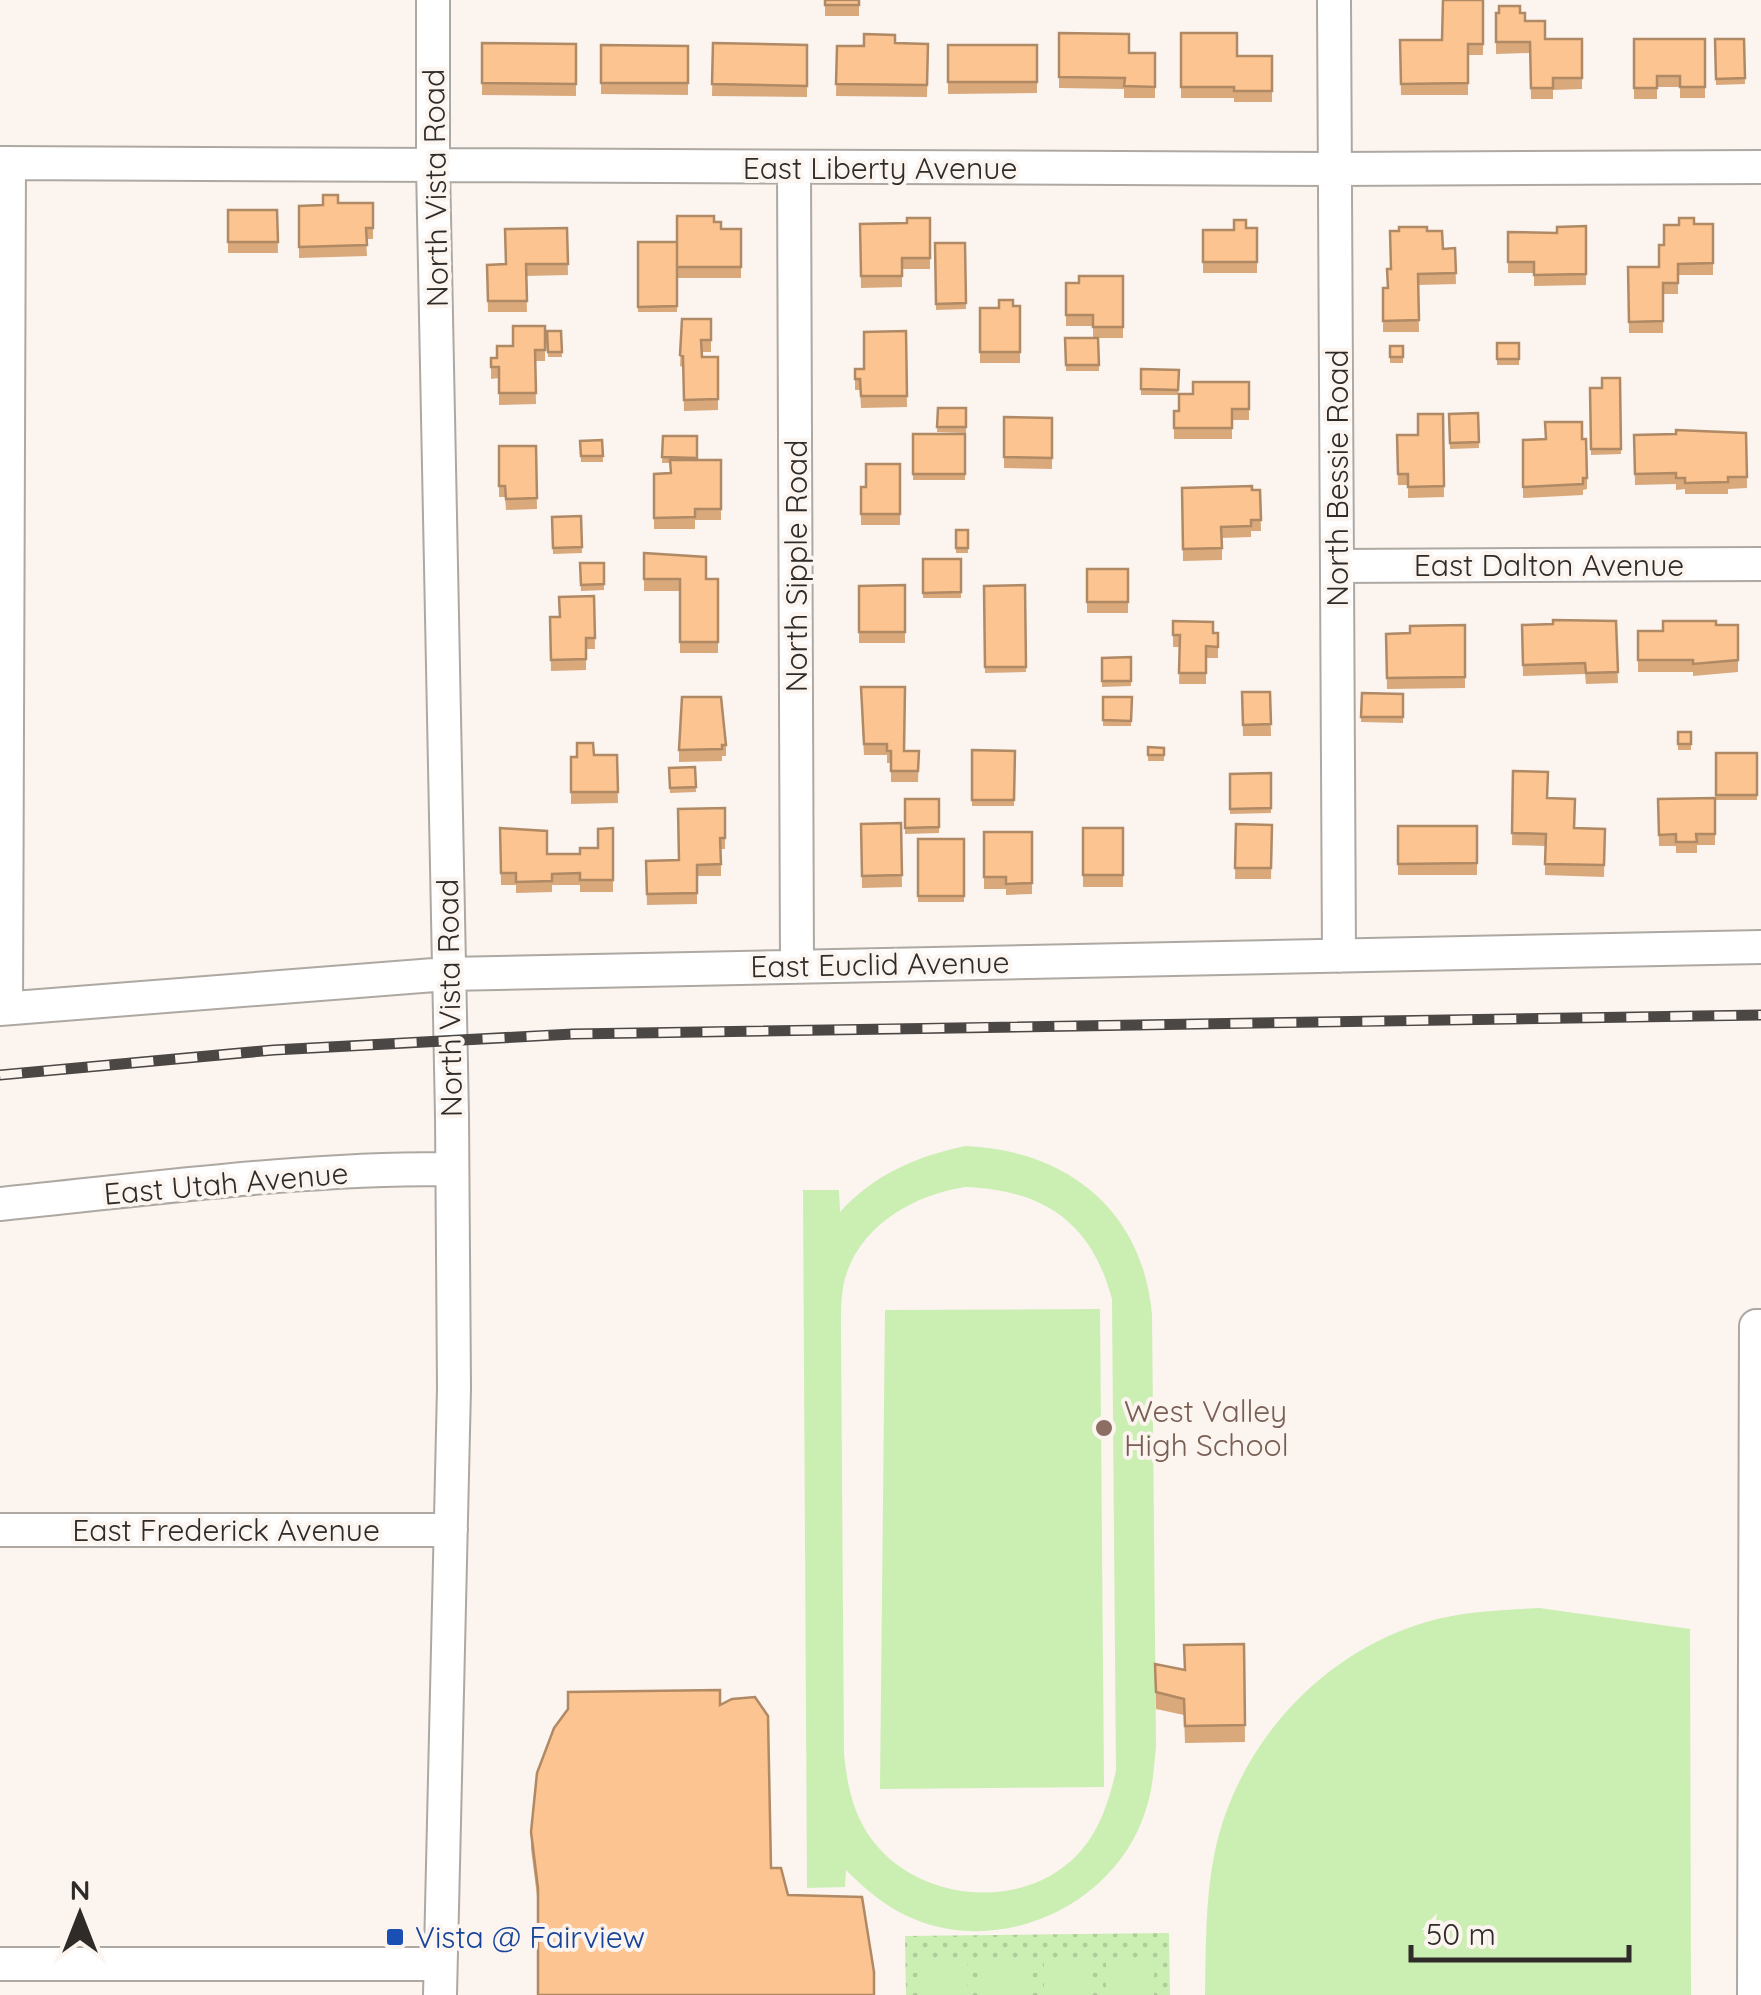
<svg xmlns="http://www.w3.org/2000/svg" width="1761" height="1995" viewBox="0 0 1761 1995" font-family="Quicksand,sans-serif">
<style>
.grass{fill:url(#grass-dots)}
.pitch{fill:#cbeeb3;fill-rule:evenodd}
.lines{fill:none;stroke-linecap:round;stroke-linejoin:round}
.minor-casing{stroke:#aea8a3;stroke-width:36}
.minor{stroke:#fff;stroke-width:32}
.rail-casing{stroke:#4b4745;stroke-width:11}
.rail{stroke:#fbf4ef;stroke-width:8;stroke-dasharray:22;stroke-linecap:butt}
.wall{fill:#d9a97c}
.building{fill:#fcc490;stroke:#b08965;stroke-width:2.5}
.education-dot{fill:#8d6e63;stroke:#fbf4ef;stroke-width:4}
.transit-dot{fill:#1a4fb4;stroke:#fbf4ef;stroke-width:4}
.labels{text-anchor:middle;dominant-baseline:central;stroke-width:8;stroke-linejoin:round;paint-order:stroke}
.street-label{font-size:30px;fill:#2e2b29;stroke:#fbf4ef}
.education-label{font-size:30px;fill:#785e54;stroke:#fbf4ef;text-anchor:start}
.transit-label{font-size:30px;fill:#164399;stroke:#fbf4ef;text-anchor:start}
</style>
<defs>
<pattern id="grass-dots" width="8" height="8" patternUnits="userSpaceOnUse" patternTransform="scale(2.5)"><rect width="8" height="8" fill="#cbeeb3"/><path d="M2 2h.1M6 6h.1" fill="none" stroke="#afcc9a" stroke-width="1.8" stroke-linecap="round"/></pattern>
</defs>
<rect width="100%" height="100%" fill="#fbf4ef"/>
<!-- grass -->
<path class="grass" d="M1169 1933 1170 1995H906L905 1936Z"/>
<!-- pitch -->
<path class="pitch" d="M965 1146C1067 1150 1143 1210 1152 1315L1156 1746C1154 1766 1153 1787 1147 1806 1120 1902 1006 1957 914 1919 888 1909 865 1889 846 1870L845 1887 807 1888 803 1190H839L840 1212C875 1174 915 1157 965 1146ZM965 1187C1043 1190 1091 1221 1112 1299L1116 1771C1109 1800 1100 1831 1078 1854 1024 1912 919 1902 873 1841 853 1815 847 1785 844 1754L841 1336C841 1317 840 1294 846 1275 863 1223 915 1195 965 1187Z
M1100 1309 1104 1787 880 1789 885 1310Z
M1539 1608 1690 1629 1691 1995H1205C1206 1947 1205 1898 1215 1851 1238 1744 1321 1653 1426 1622 1463 1611 1501 1610 1539 1608Z
M1044 1960H1091V1995H1044Z
M1106 1960H1154V1995H1106Z
M919 1961H967V1995H920Z
M981 1961H1029V1995H982Z"/>
<g class="lines">
<!-- minor casing -->
<g class="minor-casing">
<path id="minor" d="M433 0V166L452 1116 454 1388 440 1995
M1334 0 1339 956
M0 163 1334 169 1761 167
M794 168 797 965
M1337 566 1761 564
M6 1008 9 163
M0 1009 447 974 1761 947
M0 1204C150 1189 301 1168 452 1169
M0 1530H451
M0 1964H440
M1754 1995 1756 1326H1761"/>
</g>
<!-- minor -->
<use href="#minor" class="minor"/>
<!-- rail casing -->
<g class="rail-casing">
<path id="rail" d="M0 1075 274 1050 573 1034 1761 1015"/>
</g>
<!-- rail -->
<use href="#rail" class="rail"/>
</g>
<!-- wall -->
<path class="wall" d="M825 0H859V16H825Z
M1483 0V55H1468V95H1401L1400 40H1442Z
M1496 13 1525 21 1545 39H1582V89L1553 90V99H1531L1530 53 1496 54Z
M1059 33 1129 53H1155V98H1124V89L1059 88Z
M1181 33 1237 56H1272V102H1234V98H1181Z
M1634 39H1705V98H1680V87H1657V99H1634Z
M1715 39H1744L1745 84 1716 85Z
M482 43 576 44V96L482 95Z
M713 43 807 45V97L712 96Z
M895 43 928 44 927 97 836 96 837 46Z
M601 45 688 46V95L601 94Z
M948 45H1037V93L948 94Z
M338 203H373V239H366L367 256 299 258V206L323 205Z
M228 210H277L278 253H228Z
M930 218V269H902V287L861 288 860 224 907 223Z
M714 222 721 229H741V278H677V312H638V242H677Z
M1694 224H1713V275H1678V294H1663V333H1629L1628 267H1659L1664 245Z
M1586 226V285L1534 286V273H1508V232L1557 233Z
M567 228 568 275 526 276 527 312H488L487 265 506 264Z
M1246 228H1257V273H1203V230H1234Z
M1427 231 1443 249 1455 248 1456 284 1418 285 1419 332H1383V288H1387Z
M935 243H965L966 309 936 310Z
M1123 276V338H1098L1099 371H1066L1065 338H1093V326H1066V283H1079Z
M1020 306V363H980V308Z
M682 319H711V352H701L702 357H718V410L684 411 683 367 680 366Z
M545 326V361H535L536 404 499 405V378L491 379V358H497Z
M547 331H561L562 357H548Z
M906 331 907 407 861 408 860 390H855V369H864Z
M1497 343H1519V365H1497Z
M1390 346H1403V363H1390Z
M1141 369 1179 370 1178 395H1141Z
M1620 378 1621 454 1591 455 1590 388H1602Z
M1249 382V420H1232V439H1174V411H1179L1193 394Z
M938 408H966V433L937 432Z
M1478 413 1479 448 1450 449 1449 414Z
M1443 414 1444 497 1408 498V485H1398L1397 435H1418Z
M1004 417 1052 418V469L1004 468Z
M1746 433 1747 488 1728 489V494H1685V489L1676 490V484L1635 485 1634 435Z
M913 434H965V480H913Z
M663 436H697V460H721V520H695V529H654V474L670 473V463H662Z
M1582 439 1587 478V489L1583 490V495L1523 498V440Z
M602 440 603 462H581L580 441Z
M499 446H536L537 509 506 510 505 497H499Z
M900 464V525H861V487H866Z
M1182 488 1260 490 1261 531H1251V537L1222 538V560L1183 561Z
M581 516 582 553 553 554 552 517Z
M956 530H968V553H956Z
M644 553 706 579H718V653H680V591H644Z
M923 559H961V598H923Z
M580 563H604V590L581 591Z
M1087 569H1128V613H1087Z
M905 585V643H859V586Z
M1025 585 1026 672 985 673 984 586Z
M594 596 595 649H586V670L551 671 550 617H560Z
M1173 621 1213 633H1218V658H1206V684H1179L1180 647H1173Z
M1616 621 1618 683 1586 684 1585 674 1523 676 1522 625Z
M1465 625V688L1387 689 1386 634 1410 633Z
M1716 625H1738V672L1693 676V672H1638V631H1663Z
M1131 657V686L1102 687V658Z
M1242 692H1270L1271 736H1243Z
M1362 693 1403 694V723L1361 722Z
M1103 697H1132L1131 726H1103Z
M861 698 905 751H919L918 782H891V763H887V755H864Z
M1678 732H1691V750H1678Z
M726 745V756H722V761L679 762V750Z
M1148 747 1164 748V761H1148Z
M972 750 1015 751 1014 806H972Z
M1716 753H1757V800H1716Z
M594 755H617L618 803 571 804V757Z
M695 767 696 792 670 793 669 768Z
M1513 771 1547 798 1574 828 1605 829 1604 877 1545 875V846L1512 845Z
M1271 773V813L1230 814V774Z
M1715 798V845H1697V853H1676V846H1659L1658 799Z
M905 799H939V833L905 834Z
M725 808V849H721V876H697V904L647 905 646 861 678 860Z
M901 823 902 887 862 888 861 824Z
M1236 824 1272 825 1271 879H1235Z
M1398 826H1477V875H1398Z
M500 828 547 854H580L598 848 613 828V892H580V885H552V892L516 893V885H501Z
M1083 828H1123V887H1083Z
M984 832H1032V894L1006 895V889H984Z
M918 839H964V902H918Z
M1244 1644 1245 1742 1185 1743 1184 1715 1156 1709 1155 1664 1184 1670Z
M720 1690 538 1904 531 1849V1832Z"/>
<!-- building -->
<path class="building" d="M825 0H859V5H825Z
M1443 0H1483V44H1468V83L1401 84 1400 40H1442Z
M1499 6H1520V13H1525V21H1545V39H1582V78H1553V88H1531L1530 42H1496V13H1499Z
M1059 33 1129 34V53H1155V87L1124 86 1125 78 1059 77Z
M1181 33H1237V56H1272V91H1234V87H1181Z
M864 34 895 35V43L928 44 927 85 836 84 837 46H864Z
M1634 39H1705V87H1680V76H1657V88H1634Z
M1715 39H1744L1745 78 1716 79Z
M482 43 576 44V84L482 83Z
M713 43 807 45V86L712 84Z
M601 45 688 46V83H601Z
M948 45H1037V82H948Z
M323 195H338V203H373V228H366L367 245 299 247V206L323 205Z
M228 210H277L278 242H228Z
M677 216H714V222H721V229H741V267H677Z
M907 218H930V258H902V276H861L860 224 907 223Z
M1679 218H1694V224H1713V263L1678 264V283H1663V321L1629 322 1628 267H1659V245H1664V225H1679Z
M1234 220H1246V228H1257V262H1203V230H1234Z
M1586 226V274L1534 275V262H1508V232L1557 233V227Z
M1399 227H1427V231H1442L1443 249 1455 248 1456 273 1418 274 1419 320 1383 321V288H1388L1387 269H1391L1390 231H1399Z
M567 228 568 264H526L527 301H488L487 265 506 264 505 229Z
M638 242H677V306L638 307Z
M935 243H965L966 303 936 304Z
M1079 276H1123V327H1093V315H1066V283H1079Z
M999 300H1013V306H1020V352H980V308H999Z
M682 319H711V340H701L702 357H718V399L684 400 683 356 680 355Z
M513 326H545V350H535L536 393H499V367H491V358H497V346H513Z
M547 331H561L562 352H548Z
M906 331 907 396H861L860 379H855V369H864V332Z
M1065 338H1098L1099 365H1066Z
M1497 343H1519V359H1497Z
M1390 346H1403V357H1390Z
M1141 369 1179 370 1178 390 1141 389Z
M1602 378H1620L1621 449H1591L1590 388H1602Z
M1193 382H1249V409H1232V428H1174V411H1179V394H1193Z
M938 408H966V427H937Z
M1478 413 1479 442 1450 443 1449 414Z
M1418 414H1443L1444 486 1408 487V474H1398L1397 435H1418Z
M1004 417 1052 418V458L1004 457Z
M1545 422H1582V439H1586L1587 478H1583V484L1523 487V440L1546 439Z
M1676 430 1746 433 1747 477H1728V482L1685 483V478H1676V473L1635 474 1634 435 1676 434Z
M913 434H965V474H913Z
M663 436H697V458L662 457Z
M602 440 603 456H581L580 441Z
M499 446H536L537 498 506 499 505 486H499Z
M670 460H721V509H695V517L654 518V474L671 473Z
M866 464H900V514H861V487H866Z
M1252 486V490H1260L1261 520H1251V526L1221 527 1222 548 1183 549 1182 488Z
M581 516 582 547 553 548 552 517Z
M956 530H968V548H956Z
M644 553 706 557V579H718V642H680V579H644Z
M923 559H961V592L923 593Z
M580 563H604V584L581 585Z
M1087 569H1128V602H1087Z
M905 585V632H859V586Z
M1025 585 1026 667H985L984 586Z
M594 596 595 638H586V659L551 660 550 617H560L559 597Z
M1553 620 1616 621 1618 672 1586 673 1585 663 1523 665 1522 625 1553 624Z
M1173 621 1213 622V633H1218V647L1206 646V673H1179L1180 635H1173Z
M1663 621H1716V625H1738V660L1693 664V660H1638V631H1663Z
M1465 625V677L1387 678 1386 634 1410 633V626Z
M1131 657V681H1102V658Z
M861 687H905L904 751H919L918 771H891V751H887V744H864Z
M1242 692H1270L1271 724 1243 725Z
M1362 693 1403 694V717H1361Z
M682 697H721L726 745H722V749L679 750Z
M1103 697H1132L1131 721 1103 720Z
M1678 732H1691V744H1678Z
M577 743H593L594 755H617L618 792H571V757H577Z
M1148 747 1164 748V755H1148Z
M972 750 1015 751 1014 800H972Z
M1716 753H1757V795H1716Z
M695 767 696 787 670 788 669 768Z
M1513 771 1548 772 1547 798 1575 799 1574 828 1605 829 1604 865 1545 864 1546 834 1512 833Z
M1271 773V808L1230 809V774Z
M1715 798V834H1696L1697 842H1676V834L1659 835 1658 799Z
M905 799H939V827L905 828Z
M725 808V838H720L721 864 697 865V893L647 894 646 861 679 860 678 809Z
M901 823 902 875 862 876 861 824Z
M1236 824 1272 825 1271 868H1235Z
M1398 826H1477V863L1398 864Z
M500 828 547 831V854H580V848H598V829L613 828V880H580V873L552 874V881L516 882V873H501Z
M1083 828H1123V875H1083Z
M984 832H1032V883L1006 884V877H984Z
M918 839H964V896H918Z
M1244 1644 1245 1725 1185 1726 1184 1699 1156 1692 1155 1664 1185 1670 1184 1645Z
M720 1690V1705L732 1699 755 1697 768 1716 771 1868H781L788 1895 862 1897 874 1972V1995H538V1888L531 1832 537 1773 554 1728 568 1709V1692Z"/>
<!-- markers -->
<circle class="education-dot" cx="1104" cy="1428" r="10"/>
<rect class="transit-dot" x="385" y="1927" width="20" height="20" rx="5"/>
<g class="labels">
<!-- street labels -->
<g class="street-label">
<text x="880" y="168">East Liberty Avenue</text>
<text transform="translate(435 188) rotate(-91)">North Vista Road</text>
<text transform="translate(1337 478) rotate(-90)">North Bessie Road</text>
<text x="1549" y="565">East Dalton Avenue</text>
<text transform="translate(796 566) rotate(-90)">North Sipple Road</text>
<text transform="translate(880 964) rotate(-1)">East Euclid Avenue</text>
<text transform="translate(449 998) rotate(-91)">North Vista Road</text>
<text transform="translate(226 1183) rotate(-5)">East Utah Avenue</text>
<text x="226" y="1530">East Frederick Avenue</text>
</g>
<!-- education labels -->
<g class="education-label">
<text x="1124" y="1411">West Valley<tspan x="1124" dy="34">High School</tspan></text>
</g>
<!-- transit labels -->
<g class="transit-label">
<text x="415" y="1937">Vista @ Fairview</text>
</g>
</g>
<!-- north arrow -->
<g transform="translate(80 1915)" stroke="#fbf4ef" stroke-width="8" paint-order="stroke">
<path d="M0-8L18 38L0 25L-18 38Z" fill="#2e2b29"/>
<text y="-15" font-size="28" font-weight="bold" text-anchor="middle" fill="#2e2b29">N</text>
</g>
<!-- scale -->
<path d="M1411 1945v15h218v-15" fill="none" stroke="#2e2b29" stroke-width="5"/>
<text x="1426" y="1945" font-size="30" fill="#2e2b29" stroke="#fbf4ef" stroke-width="8" paint-order="stroke">50 m</text>
</svg>
